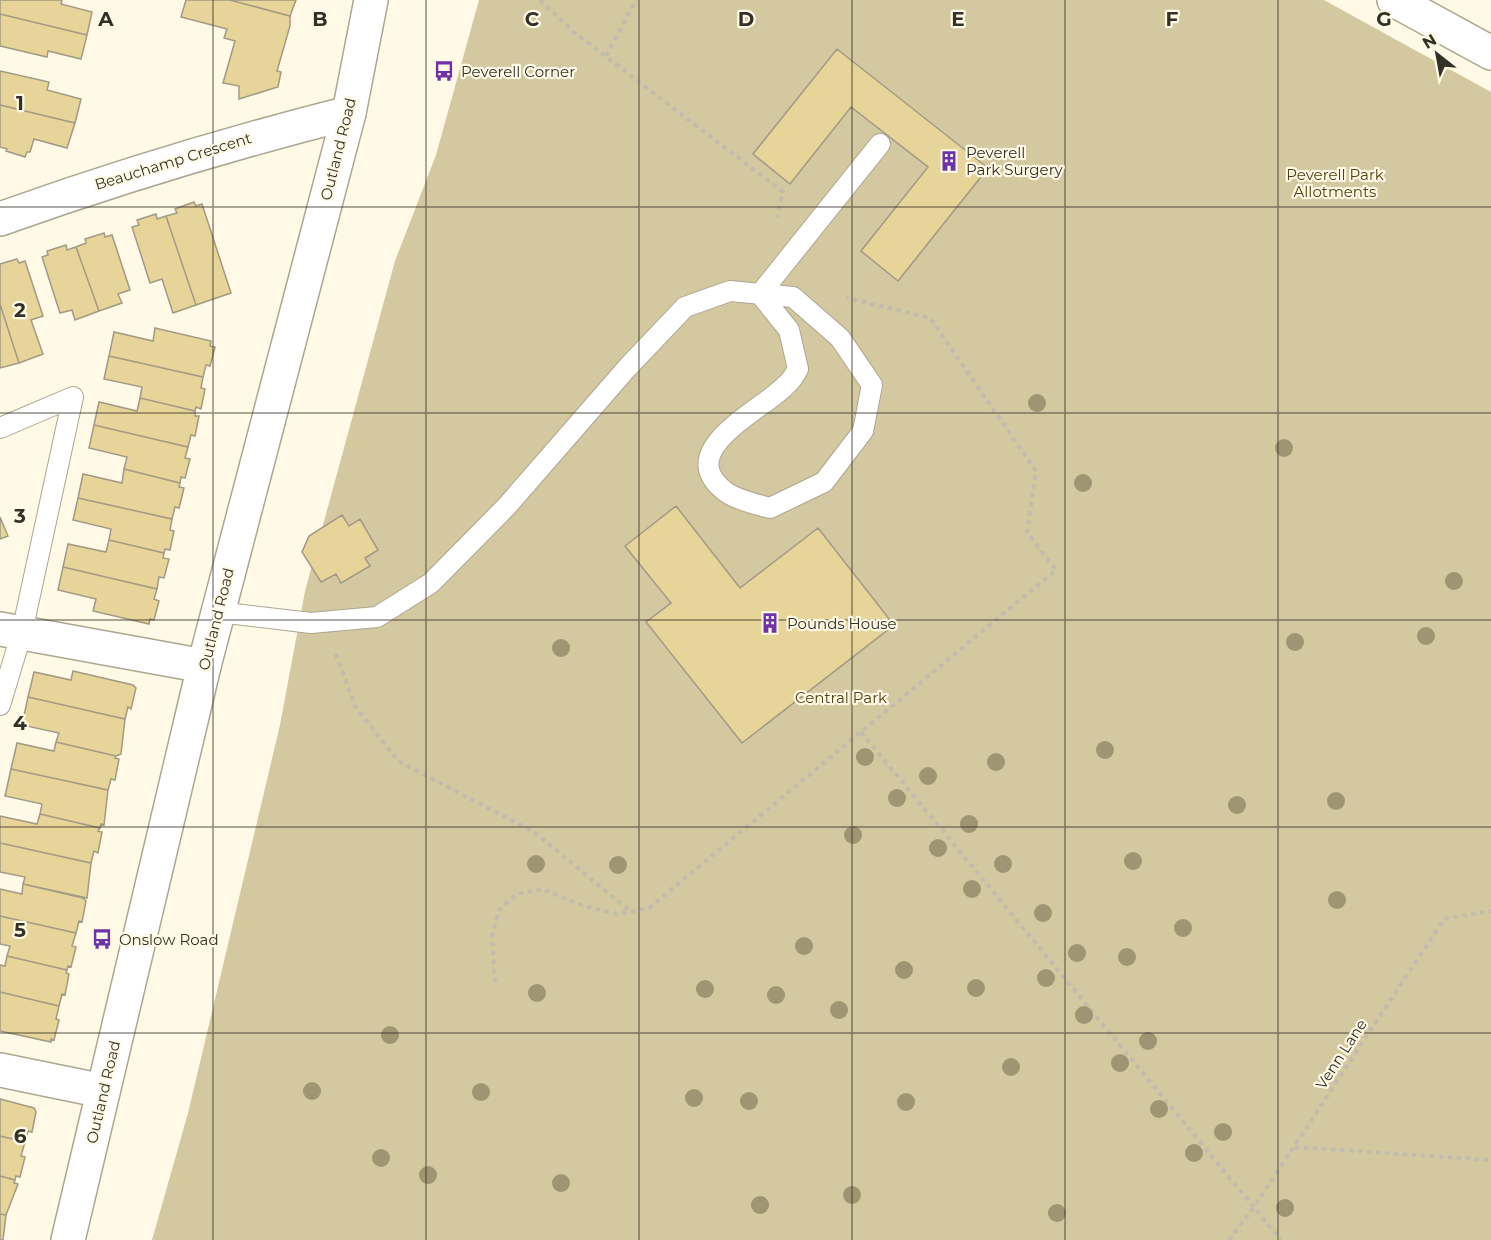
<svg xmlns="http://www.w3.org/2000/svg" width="1491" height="1240" viewBox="0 0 1491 1240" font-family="Montserrat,sans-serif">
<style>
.green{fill:#d4c8a1}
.building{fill:#e7d498;stroke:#a19a84;stroke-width:1.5}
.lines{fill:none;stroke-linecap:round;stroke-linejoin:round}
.service-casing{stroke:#ada690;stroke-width:22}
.minor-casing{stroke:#ada690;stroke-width:36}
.tertiary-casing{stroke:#ada690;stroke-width:36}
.primary-casing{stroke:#ada690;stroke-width:36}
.path{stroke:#c1bcac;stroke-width:4;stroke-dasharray:4.5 4.5;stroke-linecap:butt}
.service{stroke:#fff;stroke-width:20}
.minor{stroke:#fff;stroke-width:33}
.tertiary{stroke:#fff;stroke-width:33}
.primary{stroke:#fff;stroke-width:33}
.tree{fill:#9f9572}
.grid{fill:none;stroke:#333027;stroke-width:1.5;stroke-opacity:0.55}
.labels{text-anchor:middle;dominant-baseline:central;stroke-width:4.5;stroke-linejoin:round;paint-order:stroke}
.poi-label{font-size:15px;fill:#333027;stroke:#fff9e6;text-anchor:start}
.street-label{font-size:15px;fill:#333027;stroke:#fff9e6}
.park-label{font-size:15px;fill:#504313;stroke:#fff9e6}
.grid-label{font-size:20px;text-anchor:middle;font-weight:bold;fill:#333027;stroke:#fff9e6;stroke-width:4.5;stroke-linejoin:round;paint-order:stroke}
</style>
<rect width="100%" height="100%" fill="#fff9e6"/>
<!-- green -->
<path class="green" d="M479 0H1324L1491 92V1240H152L188 1113 280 725 305 591 395 261 436 155Z"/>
<!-- building -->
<path class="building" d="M0 0H62L61 4 92 12 87 35 0 14Z
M186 0H230L290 16V26L277 71 281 72 278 87 239 99V86L223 83 235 41 224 38 227 29 181 17Z
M230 0H296L290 16Z
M0 14 87 35 81 59 48 51 47 57 0 46Z
M837 49 988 168 898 281 861 251 928 167 851 107 790 184 753 154Z
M0 71 49 82 47 90 81 99 75 123 0 105Z
M0 105 75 123 67 148 34 139 30 152H27L25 157 6 151 7 149 0 147Z
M194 202 196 206 202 204 231 293 196 305 166 216 177 213 175 209Z
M156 214 157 219 166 216 196 305 173 313 162 279 150 283 132 227 139 225 137 220Z
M104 233 105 237 112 235 130 290 118 294 122 303 99 311 76 247 86 243 85 239Z
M66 245 67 250 76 247 99 311 75 320 72 310 60 313 42 257 48 255 47 251Z
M17 259 19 263 25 261 43 316 31 320 43 354 19 363 0 304V264Z
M0 304 19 363 0 368Z
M155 328 211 341 210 346 215 347 210 366 206 365 203 377 109 356 114 332 153 341Z
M109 356 203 377 201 388 205 389 201 409 196 407 195 411 140 398 142 387 104 379Z
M140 398 195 411V416H199L195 436 191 435 188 447 94 425 99 402 137 411Z
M94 425 188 447 185 458 190 459 185 478 181 477 180 483 124 469 127 457 89 448Z
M124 469 180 483 179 487 184 488 179 508 175 507 172 519 78 498 83 474 122 483Z
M78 498 172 519 170 530 174 531 170 550 165 549 164 553 109 540 111 529 73 520Z
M676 506 740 588 818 528 894 625 742 743 646 622 671 603 625 546Z
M342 515 349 526 360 519 378 550 365 558 370 566 341 583 336 574 321 582 302 552 309 536Z
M0 517 8 536 0 539Z
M109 540 164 553 163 558 169 559 164 578 159 577 157 589 63 567 68 544 106 552Z
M63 567 157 589 154 599 159 601 154 620 150 619 149 624 93 611 96 599 58 590Z
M73 671 133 685 136 688 131 709 128 707 125 719 28 697 34 672 71 680Z
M28 697 125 719 121 754 116 756 56 742 59 733 22 725Z
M56 742 116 756 115 758 119 759 115 780 111 779 108 790 11 769 17 743 54 751Z
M11 769 108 790 104 825 101 824 100 828 40 814 42 804 5 796Z
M40 814 100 828 98 831 102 832 98 853 94 851 91 863 0 843V816L37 824Z
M0 843 91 863 87 898 23 884 25 877 0 872Z
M23 884 83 898 86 901 82 922 79 921 76 933 0 916V889L22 894Z
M0 916 76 933 72 946 76 947 71 967 68 966 67 970 7 956 10 946 0 944Z
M7 956 67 970 66 973 69 974 65 995 62 994 59 1006 0 992V965L5 966Z
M0 992 59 1006 56 1019 59 1020 54 1040 51 1039V1042L0 1031Z
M0 1099 34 1108 36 1112 32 1132 28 1131 25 1142 0 1136Z
M0 1136 25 1142 21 1156 25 1157 20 1177 16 1176 15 1180 0 1176Z
M0 1176 15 1180 14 1183 18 1184 6 1215 0 1214Z
M0 1214 6 1215 3 1240H0Z"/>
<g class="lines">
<!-- service casing -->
<g class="service-casing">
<path id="service" d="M0 428 73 397 22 632 0 705
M218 612 311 623 377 617 431 583 507 506 627 368 685 307 730 291 793 297 840 338 872 385 863 431 824 482 770 508C756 504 737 500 726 492 670 450 764 410 787 384 792 380 795 374 798 369L789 330 760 294 880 144"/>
</g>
<!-- minor casing -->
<g class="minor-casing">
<path id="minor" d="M0 219C115 178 230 143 349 113
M0 629 204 666
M0 1070 103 1091"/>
</g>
<!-- tertiary casing -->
<g class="tertiary-casing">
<path id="tertiary" d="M1394 0 1491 53"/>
</g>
<!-- primary casing -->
<g class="primary-casing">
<path id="primary" d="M68 1240 204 666 349 113 371 0"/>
</g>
<!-- path -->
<path class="path" d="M540 0 575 33 783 192 777 217
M606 56 636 0
M336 654 355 706 398 761 534 832 630 911
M861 732 1281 1240
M495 982 492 936 499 910 517 894 542 889 584 906 617 914 649 908 1056 570 1027 532 1036 471 930 318 847 298
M1295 1147 1491 1160
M1229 1240 1254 1207 1444 919 1491 911"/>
<!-- service -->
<use href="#service" class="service"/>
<!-- minor -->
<use href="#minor" class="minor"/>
<!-- tertiary -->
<use href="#tertiary" class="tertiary"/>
<!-- primary -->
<use href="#primary" class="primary"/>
</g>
<!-- trees -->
<g class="tree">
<circle cx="1037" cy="403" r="9"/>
<circle cx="1284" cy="448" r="9"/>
<circle cx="1083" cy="483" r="9"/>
<circle cx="1454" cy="581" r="9"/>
<circle cx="1426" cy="636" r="9"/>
<circle cx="1295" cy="642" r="9"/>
<circle cx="561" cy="648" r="9"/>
<circle cx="1105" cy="750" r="9"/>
<circle cx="865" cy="757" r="9"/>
<circle cx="996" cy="762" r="9"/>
<circle cx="928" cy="776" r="9"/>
<circle cx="897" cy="798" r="9"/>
<circle cx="1336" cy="801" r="9"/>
<circle cx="1237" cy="805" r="9"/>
<circle cx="969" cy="824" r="9"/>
<circle cx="853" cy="835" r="9"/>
<circle cx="938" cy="848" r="9"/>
<circle cx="1133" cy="861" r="9"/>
<circle cx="536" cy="864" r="9"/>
<circle cx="1003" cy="864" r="9"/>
<circle cx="618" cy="865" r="9"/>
<circle cx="972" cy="889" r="9"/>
<circle cx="1337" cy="900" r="9"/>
<circle cx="1043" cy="913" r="9"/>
<circle cx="1183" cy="928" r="9"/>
<circle cx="804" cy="946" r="9"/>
<circle cx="1077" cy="953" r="9"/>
<circle cx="1127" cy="957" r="9"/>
<circle cx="904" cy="970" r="9"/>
<circle cx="1046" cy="978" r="9"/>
<circle cx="976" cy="988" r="9"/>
<circle cx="705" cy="989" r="9"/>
<circle cx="537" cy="993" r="9"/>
<circle cx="776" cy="995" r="9"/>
<circle cx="839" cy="1010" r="9"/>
<circle cx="1084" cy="1015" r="9"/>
<circle cx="390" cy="1035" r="9"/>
<circle cx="1148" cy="1041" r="9"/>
<circle cx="1120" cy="1063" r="9"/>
<circle cx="1011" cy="1067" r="9"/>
<circle cx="312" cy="1091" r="9"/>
<circle cx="481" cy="1092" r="9"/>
<circle cx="694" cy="1098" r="9"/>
<circle cx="749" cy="1101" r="9"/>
<circle cx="906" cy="1102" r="9"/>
<circle cx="1159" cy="1109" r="9"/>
<circle cx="1223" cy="1132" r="9"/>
<circle cx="1194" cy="1153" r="9"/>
<circle cx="381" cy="1158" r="9"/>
<circle cx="428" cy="1175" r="9"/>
<circle cx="561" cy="1183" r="9"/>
<circle cx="852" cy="1195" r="9"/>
<circle cx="760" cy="1205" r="9"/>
<circle cx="1285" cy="1208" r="9"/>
<circle cx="1057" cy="1213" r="9"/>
</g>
<!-- grid -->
<path class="grid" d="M213 0V1240M426 0V1240M639 0V1240M852 0V1240M1065 0V1240M1278 0V1240M0 207H1491M0 413H1491M0 620H1491M0 827H1491M0 1033H1491"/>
<!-- icons -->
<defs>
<g id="bus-bare" transform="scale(1.62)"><path d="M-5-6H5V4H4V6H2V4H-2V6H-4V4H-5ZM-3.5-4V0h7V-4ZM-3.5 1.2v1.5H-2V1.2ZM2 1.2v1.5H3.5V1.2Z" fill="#6f33a9" stroke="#fff9e6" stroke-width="2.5" paint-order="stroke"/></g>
<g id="building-bare" transform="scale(1.62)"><path d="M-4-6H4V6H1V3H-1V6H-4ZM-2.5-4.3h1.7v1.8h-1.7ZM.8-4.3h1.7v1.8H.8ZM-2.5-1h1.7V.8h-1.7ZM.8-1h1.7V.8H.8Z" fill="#6f33a9" stroke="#fff9e6" stroke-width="2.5" paint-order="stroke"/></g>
</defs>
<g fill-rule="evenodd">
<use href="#bus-bare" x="444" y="71"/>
<use href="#building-bare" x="949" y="161"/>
<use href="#building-bare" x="770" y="623"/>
<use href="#bus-bare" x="102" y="939"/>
</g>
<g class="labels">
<!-- poi labels -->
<g class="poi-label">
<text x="461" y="71">Peverell Corner</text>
<text x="966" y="152">Peverell<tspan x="966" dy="17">Park Surgery</tspan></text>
<text x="787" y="623">Pounds House</text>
<text x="119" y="939">Onslow Road</text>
</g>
<!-- street labels -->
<g class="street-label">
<text transform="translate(338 149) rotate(-76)">Outland Road</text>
<text transform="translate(173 161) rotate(-17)">Beauchamp Crescent</text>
<text transform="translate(216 619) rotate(-76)">Outland Road</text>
<text transform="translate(1341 1054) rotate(-57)">Venn Lane</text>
<text transform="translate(103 1092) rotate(-77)">Outland Road</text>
</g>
<!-- park labels -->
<g class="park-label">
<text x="1335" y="174">Peverell Park<tspan x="1335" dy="17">Allotments</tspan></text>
<text x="841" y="697">Central Park</text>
</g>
</g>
<g class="grid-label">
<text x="106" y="26">A</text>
<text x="320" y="26">B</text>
<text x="532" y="26">C</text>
<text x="746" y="26">D</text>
<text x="958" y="26">E</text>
<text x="1172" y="26">F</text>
<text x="1384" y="26">G</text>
<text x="20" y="110">1</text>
<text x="20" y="317">2</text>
<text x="20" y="523">3</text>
<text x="20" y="730">4</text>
<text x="20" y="937">5</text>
<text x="20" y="1143">6</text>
</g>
<!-- north arrow -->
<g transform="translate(1437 54) rotate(329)" stroke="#fff9e6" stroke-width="4.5" paint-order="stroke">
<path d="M0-4.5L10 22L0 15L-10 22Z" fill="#333027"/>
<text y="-9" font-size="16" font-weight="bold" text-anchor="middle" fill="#333027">N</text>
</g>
</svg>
